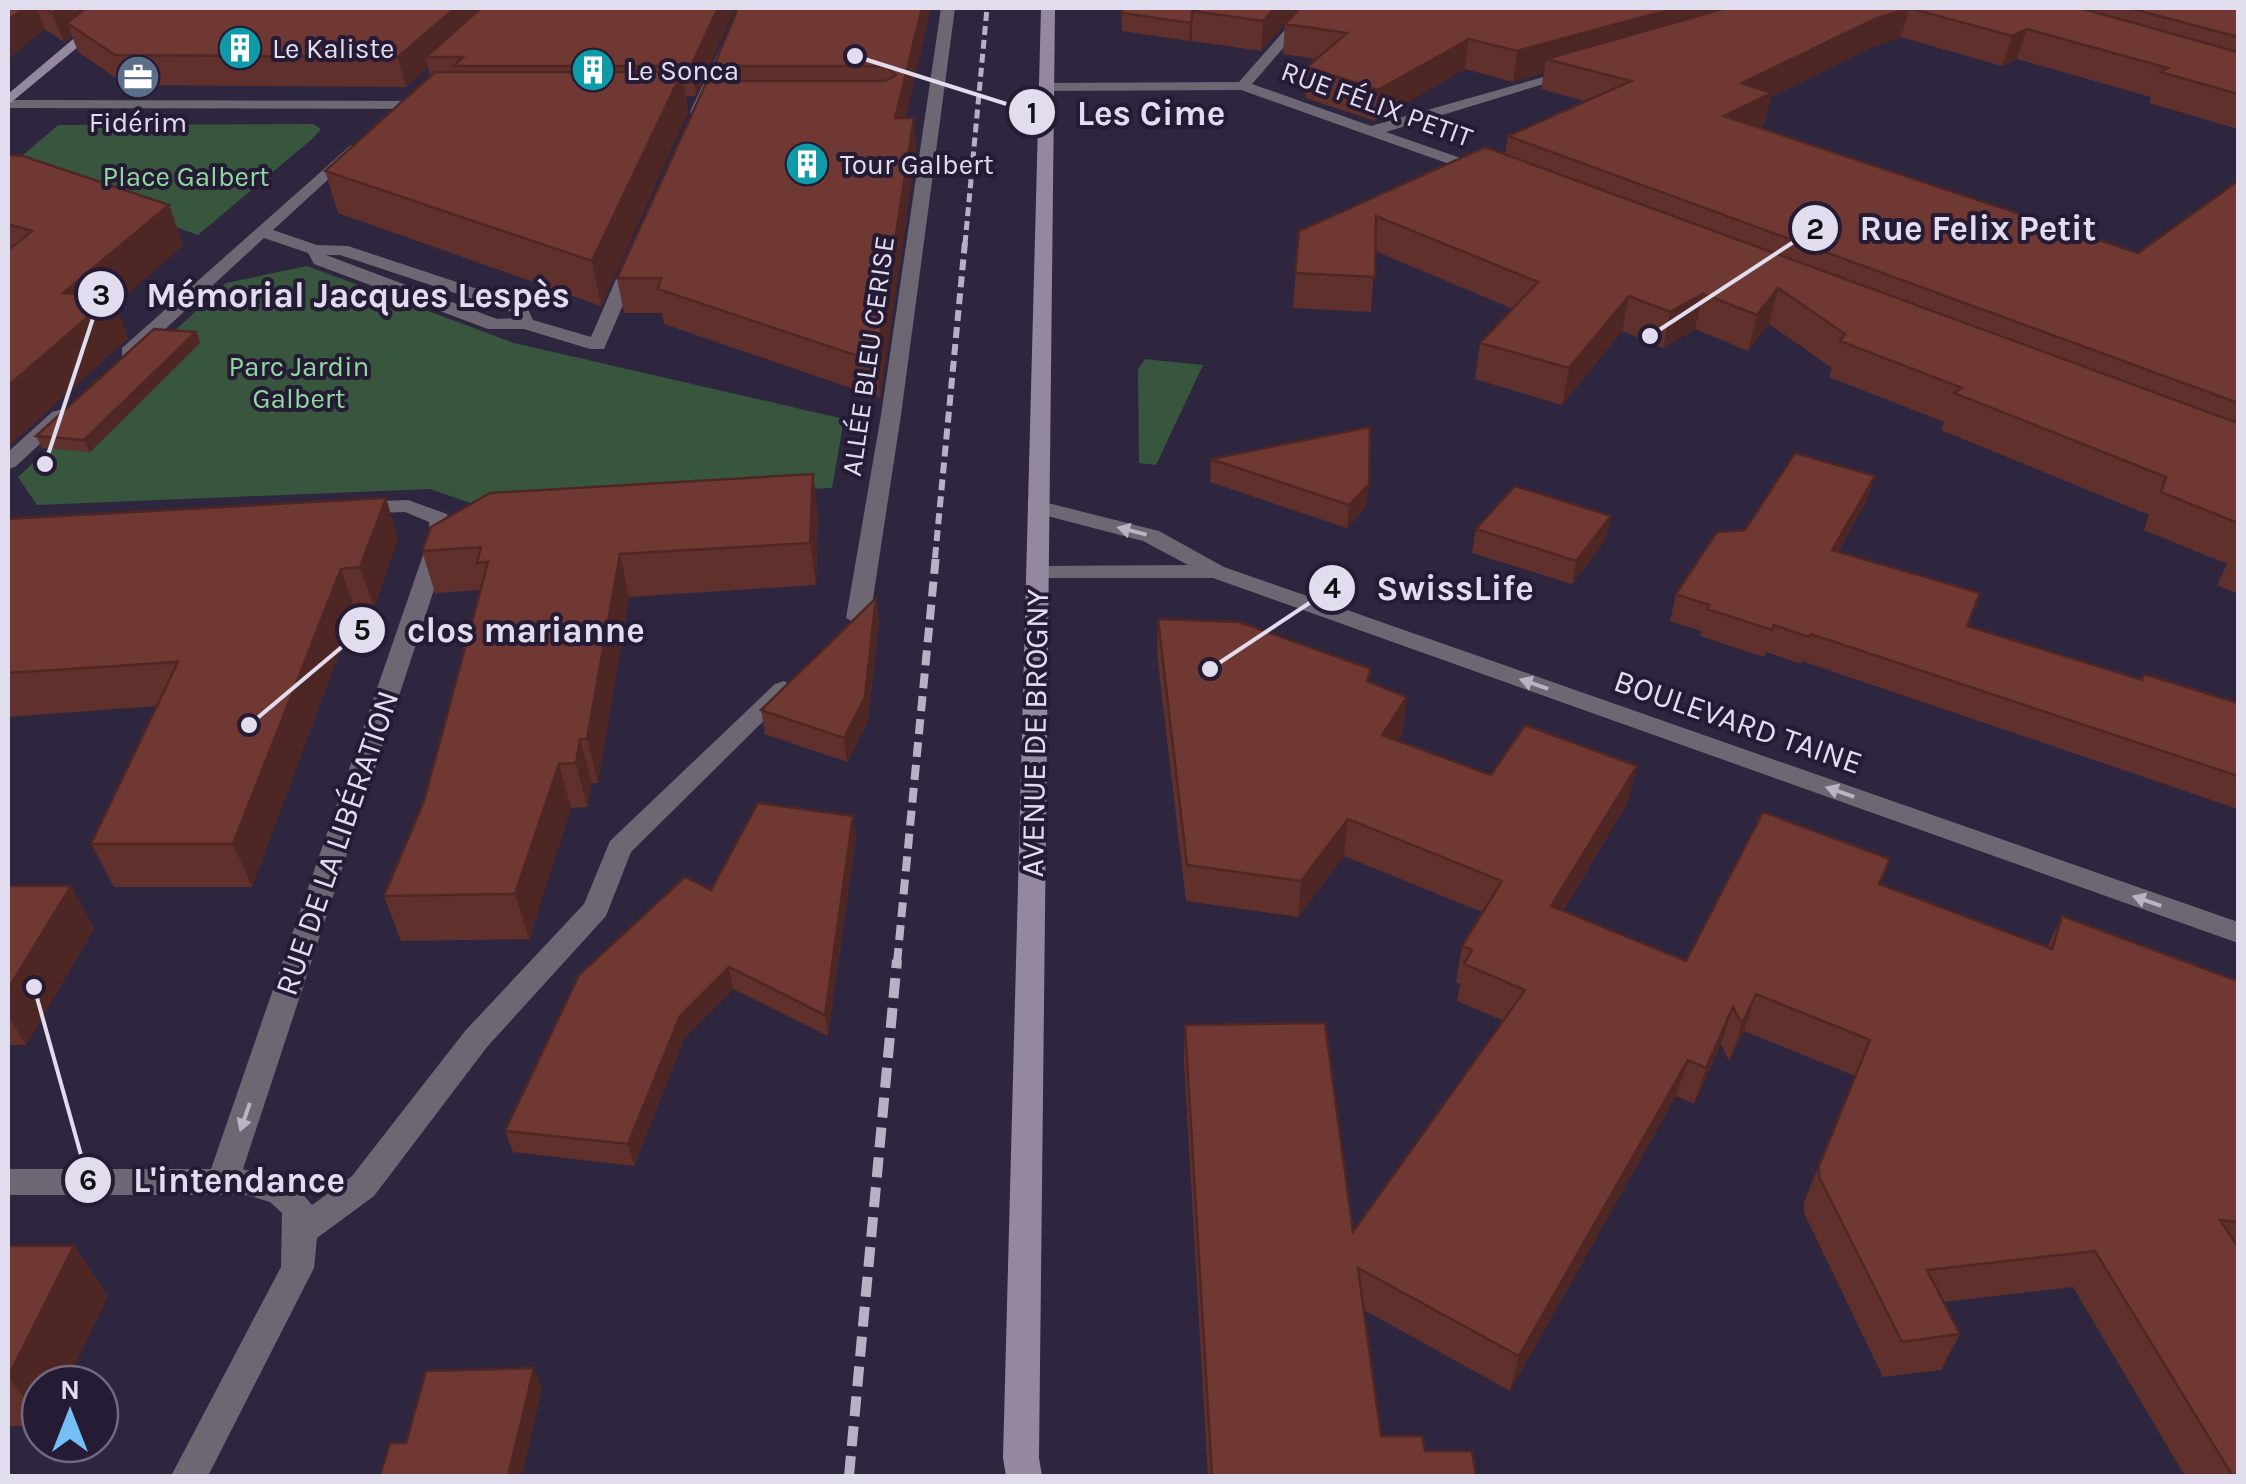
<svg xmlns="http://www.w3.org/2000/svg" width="2246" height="1484" viewBox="0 0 2246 1484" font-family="Karla,sans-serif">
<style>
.green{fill:#37563d}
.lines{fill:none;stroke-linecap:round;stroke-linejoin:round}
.street{fill:#6d6774;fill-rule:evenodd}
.secondary{fill:#93889d;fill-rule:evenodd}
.rail-far3{stroke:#b7b1c4;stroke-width:5;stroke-dasharray:9 5;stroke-linecap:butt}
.rail-far2{stroke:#b7b1c4;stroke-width:6;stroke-dasharray:11 6;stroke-linecap:butt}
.rail-far1{stroke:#b7b1c4;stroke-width:8;stroke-dasharray:15 8;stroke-linecap:butt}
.rail{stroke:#b7b1c4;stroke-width:10;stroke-dasharray:20 10;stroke-linecap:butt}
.wall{fill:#60302c}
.shaded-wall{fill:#4e2724}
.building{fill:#703833;stroke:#4e2724;stroke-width:2.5}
.oneway{fill:#b9b4c3}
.labels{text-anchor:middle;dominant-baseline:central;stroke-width:8;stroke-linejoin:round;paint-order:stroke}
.far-poi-label{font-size:28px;fill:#e2ddee;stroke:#251b34;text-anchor:start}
.far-street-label{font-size:28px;fill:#e2ddee;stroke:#251b34}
.far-park-label{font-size:28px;fill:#90d99e;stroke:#251b34}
.street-label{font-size:32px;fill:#e2ddee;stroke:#251b34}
.leader{fill:none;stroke:#e2ddee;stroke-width:4}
.callout-dot{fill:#e2ddee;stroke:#251b34;stroke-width:4}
.mark-label{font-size:30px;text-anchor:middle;font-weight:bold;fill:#111}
.callout-label{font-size:35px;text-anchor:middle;font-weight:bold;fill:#e2ddee;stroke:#251b34;stroke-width:8;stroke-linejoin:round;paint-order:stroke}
</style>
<rect width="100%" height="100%" fill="#2e253f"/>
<!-- green -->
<path class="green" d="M313 124 321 129 312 139 198 235 9 167 58 125Z
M307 266 514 343 844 419 832 488 476 505 430 489 37 505 18 477 226 283Z
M1145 359 1203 365 1156 465 1139 463 1138 369Z"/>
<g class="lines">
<!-- street -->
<path class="street" d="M739 8H753L706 112 693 115 690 112Z
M941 8H955L901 415 870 618 858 625 846 618 881 415Z
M1304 8H1318L1252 84 1371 126 1568 70 1580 73 1386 132 1492 169 1494 172 1486 177 1241 90 1046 91 1039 87 1046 83 1239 82Z
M8 100 433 101 440 105 433 109 8 108Z
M351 145 357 147V153L273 230 317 245 348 246 526 305 533 320 591 337 623 263 638 259 641 263 604 349H590L524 329H488L314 264 308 253 264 238 136 356H122V348ZM326 255H340L512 312 514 318 497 319Z
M59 410 66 412V420L15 467 8 469V452L52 412Z
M408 500 447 514 452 535 243 1169 293 1183 312 1205 352 1176 465 1031 584 904 610 841 775 684 784 681 796 689 631 852 606 916 487 1047 374 1196 317 1238 314 1268 208 1476H171L281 1267 282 1213 270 1202 246 1195H8V1169H211L430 535 429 522 405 512 355 514 344 508 355 502Z
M1040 501 1159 531 1224 567 2238 922V943L1213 578H1030L1027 573 1030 568 1038 566 1188 565 1143 541 1032 512 1029 507 1032 502Z"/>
<!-- secondary -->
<path class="secondary" d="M110 8H125L8 105V94Z
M1041 8H1055L1039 1458 1042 1476H1006L1003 1458Z"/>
<!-- rail-far3 -->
<path class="rail-far3" d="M965 244 987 8"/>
<!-- rail-far2 -->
<path class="rail-far2" d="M935 558 965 242"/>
<!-- rail-far1 -->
<path class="rail-far1" d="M897 963 936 555"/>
<!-- rail -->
<path class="rail" d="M849 1476 897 960"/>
</g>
<!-- wall -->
<path class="wall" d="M8 8H735L696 96H686L688 112 601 306 338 213 325 171 430 77 428 67 406 87 126 85 78 52 72 36 64 42 45 29 8 59Z
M738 8H931L905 118H914L916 150 880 398 664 324 662 313H624L617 278 716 81 714 66Z
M1121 8H2238V129L2149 103 2151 97 2017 59 2002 66 1901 37 1867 49 1771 97 1764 124 1758 128 2138 253 2238 181V594L2217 585 2227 564 2144 530 2149 515 1941 430 1944 422 1829 377 1832 368 1769 324 1748 351 1695 329 1663 348 1622 331 1562 405 1475 379 1480 343 1513 309 1375 251 1371 312 1293 308 1299 231 1505 154 1508 136 1585 101 1541 89 1544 73 1513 82 1465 69 1375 121 1305 98 1307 67 1316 59 1283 54 1285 24 1261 51 1192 41V38L1189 41 1122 31Z
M8 155 169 205 183 245 115 305 128 338 10 445H8Z
M196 332 200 343 90 452 42 448 36 436Z
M1211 459 1369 484 1366 507 1347 528 1210 482Z
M813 474 818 515 816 585 629 597 598 783H592L587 807 571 808 529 939 401 941 384 896 424 801 480 590 435 593 422 551Z
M1875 476 1866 501 1838 552 1967 626 2141 680 2144 674 2238 703V809L1802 661 1801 664 1766 652 1764 657 1700 636 1701 631 1670 621 1676 594 1745 530Z
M386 498 398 539 374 608 355 610 252 887H114L91 844 157 706 8 717V519Z
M1611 516 1606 539 1572 584 1472 553 1476 529Z
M876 598 879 621 868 721 847 762 765 734 761 710Z
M1158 619 1369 682 1403 733 1398 740 1491 775 1628 802 1563 911 1686 961 1890 859 1880 884 2047 947 2062 916 2238 981V1476H2185L2073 1287 1943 1302 1960 1334 1941 1370 1883 1377 1804 1213V1202L1855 1076 1744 1031 1729 1061 1721 1044 1694 1104 1676 1096 1510 1391 1364 1310 1381 1436 1425 1451 1476 1476H1208L1184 1061 1185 1025 1353 1232 1504 1021 1457 1001 1460 984 1456 982 1462 946 1482 912 1344 856 1298 917 1186 901 1157 654Z
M856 837 828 1036 733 989 685 1037 634 1166 513 1152 505 1131 711 890Z
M8 886H71L94 929 26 1045H8Z
M8 1246H74L108 1296 40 1384V1426H8Z"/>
<!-- shaded-wall -->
<path class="shaded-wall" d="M24 8H37L45 29 8 59V20Z
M59 8H105L67 23 72 36 64 42 52 13Z
M455 8H494L426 57 428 67 406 87 398 57Z
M718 8H735L696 96 691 66Z
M922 8H931L898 150 895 118Z
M1275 8H1299L1261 51 1263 21Z
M1676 8H1774L1546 59 1544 73 1513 82 1517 51Z
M1909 8 1901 37 1867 49 1771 97 1764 124 1716 148 1724 116 1742 83 1875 19Z
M1192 20V38L1189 41 1190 23Z
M2027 29 2017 59 2002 66 2012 36Z
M1469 39 1465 69 1375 121 1378 90Z
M682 72 688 112 601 306 592 261Z
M914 118 916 150 880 398 876 362Z
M169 205 183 245 115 305 128 338 10 445 8 439V386L63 293Z
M1778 288 1769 324 1748 351 1757 315Z
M1703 294 1695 329 1663 348 1670 312Z
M1629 296 1622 331 1562 405 1569 368Z
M196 332 200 343 90 452 84 440Z
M813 474 818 515 816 585 810 543Z
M1875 476 1866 501 1823 577 1832 550Z
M1369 484 1366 507 1347 528 1349 505Z
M386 498 398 539 374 608 360 567Z
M1611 516 1606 539 1572 584 1576 561Z
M620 554 629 597 598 783 587 739Z
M341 569 355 610 252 887 233 844Z
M876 598 879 621 868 721 847 762 844 738Z
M1407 697 1403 733 1378 771 1382 735Z
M580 739 592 783 587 807 576 763Z
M559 764 571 808 529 939 515 894Z
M1637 766 1628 802 1543 943 1551 906Z
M853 816 856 837 828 1036 825 1015Z
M1348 819 1344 856 1298 917 1301 881Z
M71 886 94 929 26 1045 8 1015V989Z
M729 967 733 989 685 1037 634 1166 628 1144 680 1016Z
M1756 994 1744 1031 1729 1061 1742 1024Z
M1733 1007 1721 1044 1694 1104 1706 1068Z
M1688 1060 1676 1096 1510 1391 1519 1356Z
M74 1246 108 1296 66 1384H40V1418L8 1377Z
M534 1368 542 1389 522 1476H508Z"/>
<!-- building -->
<path class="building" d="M8 8H24L8 20Z
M44 8H59L52 13Z
M86 8H455L398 57 115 55 67 23Z
M481 8H718L691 66H454L463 57H426Z
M738 8H922L895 118H914L876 362 658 289 661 278H617L707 81H885L896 75 885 66H714Z
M1121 8H1204L1192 11V20L1190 23 1122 13Z
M1204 8H1275L1263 21 1192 11Z
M1300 8H1676L1517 51 1469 39 1378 90 1307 67 1347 33 1285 24Z
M1726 8H2080L2238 52V94L2160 72 2168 68 2027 29 2012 36 1909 8 1875 19 1742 83 1772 93 1724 116 2138 253 2238 181V403L1508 136 1631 81 1546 59Z
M2129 8H2238V37Z
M435 72H682L592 261 325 171Z
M1485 147 2238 423V523L2161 492 2166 477 1954 393 1962 388 1840 341 1845 334 1778 288 1757 315 1703 294 1670 312 1629 296 1569 368 1480 343 1538 282 1376 216 1375 277 1295 273 1299 231Z
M8 155 23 156 169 205 63 293 111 297 8 386V250L32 231 8 224Z
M154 329 196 332 84 440 36 436Z
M1370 427 1369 484 1349 505 1211 459Z
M1795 453 1875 476 1832 550 1980 593 1967 626 2142 680 2144 674 2238 703V776L1811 634 1809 637 1774 625 1772 630 1707 609 1709 605 1676 594 1717 532 1745 530Z
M813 474 810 543 620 554 587 739H580L576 763 559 764 515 894 384 896 424 801 488 562 477 563 481 547 422 551 431 527 490 493Z
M1515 486 1611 516 1576 561 1476 529Z
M386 498 360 567 341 569 233 844H91L178 662 8 673V519Z
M876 598 865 697 844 738 761 710Z
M1158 619 1239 622 1371 669 1367 681 1407 697 1382 735 1491 775 1525 725 1637 766 1551 906 1686 961 1763 812 1890 859 1879 884 2052 949 2062 916 2238 981V1222L2220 1220 2238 1247V1474L2232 1475 2095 1251 1927 1270 1960 1334 1902 1342 1819 1177V1166L1870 1040 1756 994 1742 1024 1733 1007 1706 1068 1688 1060 1519 1356 1358 1268 1381 1436H1422L1425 1451H1472L1476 1476H1212L1185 1025 1325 1023 1353 1232 1525 990 1464 964 1472 950 1462 946 1502 881 1348 819 1301 881 1187 865Z
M758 803 853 816 825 1015 729 967 680 1016 628 1144 505 1131 579 975 685 877 711 890Z
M8 886H71L8 989Z
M8 1246H74L8 1377Z
M534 1368 508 1476H380L390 1443H406L426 1371Z"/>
<!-- one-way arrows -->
<defs><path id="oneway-solid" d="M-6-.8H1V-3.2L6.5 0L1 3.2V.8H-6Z" transform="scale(2.5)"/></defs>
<g class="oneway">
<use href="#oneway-solid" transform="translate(1132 531) rotate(-166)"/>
<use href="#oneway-solid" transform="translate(1534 684) rotate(-161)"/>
<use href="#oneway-solid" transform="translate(1840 792) rotate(-161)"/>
<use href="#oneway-solid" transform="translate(2147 901) rotate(-161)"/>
<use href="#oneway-solid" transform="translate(245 1117) rotate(109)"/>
</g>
<!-- icons -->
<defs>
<g id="building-disc" transform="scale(2.25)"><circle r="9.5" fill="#0f9aa8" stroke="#251b34"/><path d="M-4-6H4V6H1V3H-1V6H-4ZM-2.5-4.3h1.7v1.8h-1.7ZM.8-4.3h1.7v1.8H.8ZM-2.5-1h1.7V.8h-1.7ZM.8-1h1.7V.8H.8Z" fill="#fff"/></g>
<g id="office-disc" transform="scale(2.25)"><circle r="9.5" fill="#5c6f8a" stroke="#251b34"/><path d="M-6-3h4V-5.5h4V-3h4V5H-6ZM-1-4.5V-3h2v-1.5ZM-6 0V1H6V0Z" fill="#fff"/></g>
</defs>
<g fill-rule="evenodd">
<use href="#building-disc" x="240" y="48"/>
<use href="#building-disc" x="593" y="70"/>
<use href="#office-disc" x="138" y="77"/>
<use href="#building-disc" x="807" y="164"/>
</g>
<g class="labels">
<!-- far-poi labels -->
<g class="far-poi-label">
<text x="272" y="48">Le Kaliste</text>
<text x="626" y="70">Le Sonca</text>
<text x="138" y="122" text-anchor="middle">Fidérim</text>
<text x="840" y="164">Tour Galbert</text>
</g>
<!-- far-street labels -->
<g class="far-street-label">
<text transform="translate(1377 104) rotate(20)">RUE FÉLIX PETIT</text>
<text transform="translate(868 356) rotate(-82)">ALLÉE BLEU CERISE</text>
</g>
<!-- far-park labels -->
<g class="far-park-label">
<text x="186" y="176">Place Galbert</text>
<text x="299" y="366">Parc Jardin<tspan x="299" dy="32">Galbert</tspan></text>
</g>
<!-- street labels -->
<g class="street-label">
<text transform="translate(1738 722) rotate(19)">BOULEVARD TAINE</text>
<text transform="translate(1035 733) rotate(-89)">AVENUE DE BROGNY</text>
<text transform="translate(337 843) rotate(-71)">RUE DE LA LIBÉRATION</text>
</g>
</g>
<!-- callouts -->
<path class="leader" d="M855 56L1032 112M1650 336L1815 228M45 464L101 294M1210 669L1332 588M249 725L362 630M34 987L88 1180"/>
<g class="callout-dot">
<circle cx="855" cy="56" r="10"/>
<circle cx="1650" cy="336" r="10"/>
<circle cx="45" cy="464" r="10"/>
<circle cx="1210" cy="669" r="10"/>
<circle cx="249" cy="725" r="10"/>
<circle cx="34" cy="987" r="10"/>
<circle cx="1032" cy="112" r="25"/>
<circle cx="1815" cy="228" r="25"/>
<circle cx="101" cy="294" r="25"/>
<circle cx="1332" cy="588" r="25"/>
<circle cx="362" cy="630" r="25"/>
<circle cx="88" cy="1180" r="25"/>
</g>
<g class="mark-label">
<text x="1032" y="123">1</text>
<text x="1815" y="239">2</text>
<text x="101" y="305">3</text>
<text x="1332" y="598">4</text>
<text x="362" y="640">5</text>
<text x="88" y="1190">6</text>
</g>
<g class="callout-label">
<text x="1151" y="125">Les Cime</text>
<text x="1978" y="240">Rue Felix Petit</text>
<text x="358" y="307">Mémorial Jacques Lespès</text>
<text x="1455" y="600">SwissLife</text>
<text x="526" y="642">clos marianne</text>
<text x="239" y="1192">L'intendance</text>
</g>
<!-- border -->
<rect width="2246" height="1484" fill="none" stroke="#e2ddee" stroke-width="20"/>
<!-- north arrow -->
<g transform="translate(70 1414)"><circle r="48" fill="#251b34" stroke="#71697e" stroke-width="2.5"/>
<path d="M0-8L18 38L0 25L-18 38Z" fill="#74c0f6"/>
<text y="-15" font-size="28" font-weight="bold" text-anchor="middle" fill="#e2ddee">N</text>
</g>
</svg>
